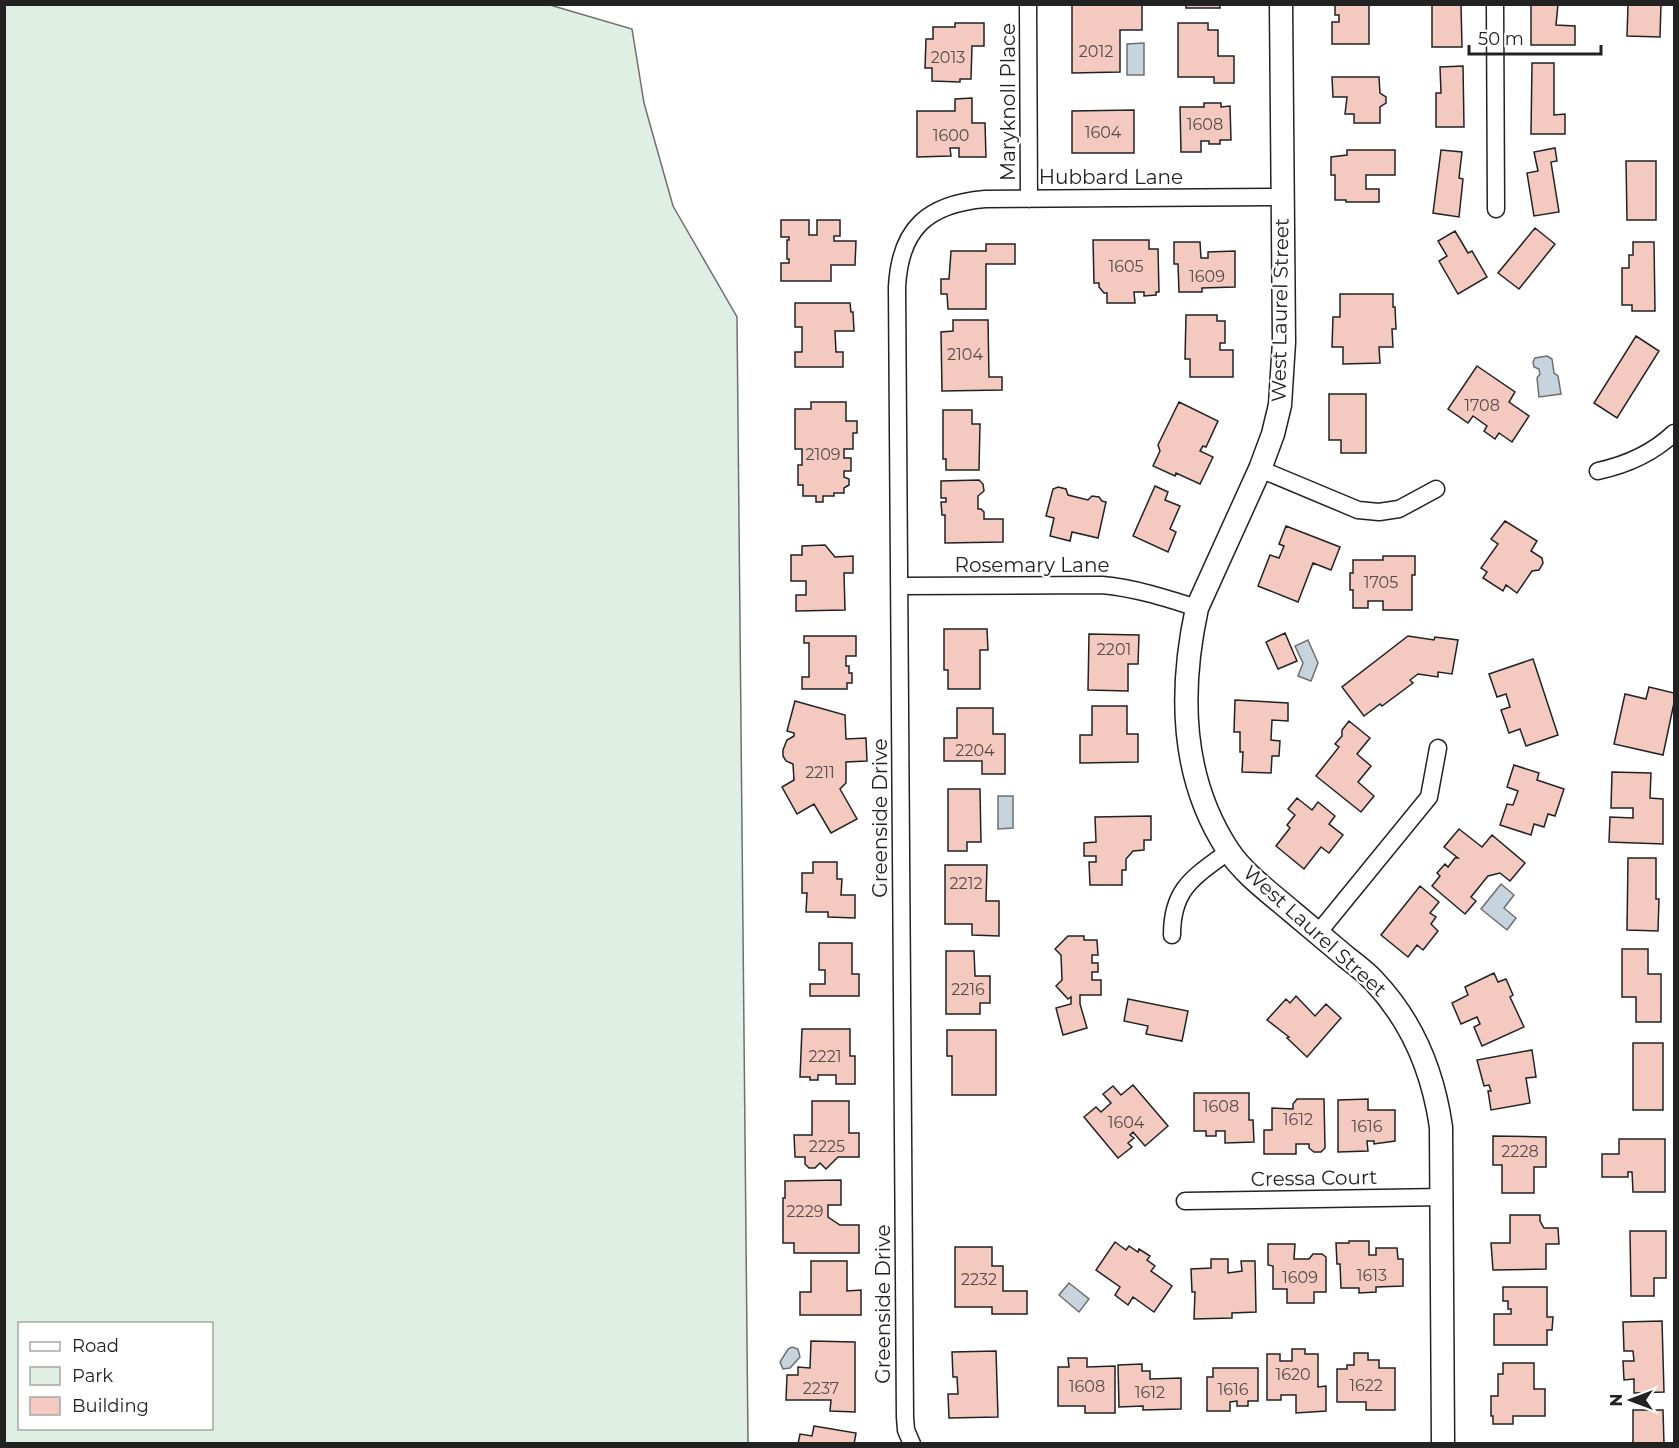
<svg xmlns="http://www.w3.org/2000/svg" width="1679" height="1448" viewBox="0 0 1679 1448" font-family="Montserrat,sans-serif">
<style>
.green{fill:#e0efe3;stroke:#6f6f6f;stroke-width:1.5;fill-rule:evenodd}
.water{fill:#c7d3dd;stroke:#6f6f6f;stroke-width:1.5}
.building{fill:#f3c9c0;stroke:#222;stroke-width:1.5}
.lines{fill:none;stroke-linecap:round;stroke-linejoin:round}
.street-casing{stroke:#222;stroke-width:19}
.secondary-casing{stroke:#222;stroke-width:25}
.street{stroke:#fff;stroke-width:16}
.secondary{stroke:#fff;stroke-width:22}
.labels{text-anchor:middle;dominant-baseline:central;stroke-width:4.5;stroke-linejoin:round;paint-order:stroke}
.number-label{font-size:16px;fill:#564c4a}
.street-label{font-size:20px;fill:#222;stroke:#fff}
</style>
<rect width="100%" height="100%" fill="#fff"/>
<!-- green -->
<path class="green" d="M550 5 632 29 644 103 673 206 737 317 748 1443H5V5ZM20 1324H212V1428H20Z"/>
<!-- water -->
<path class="water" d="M1144 43V75H1127V44Z
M1547 356 1552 359 1554 373 1558 376 1561 394 1539 397 1537 378 1540 374 1539 369 1534 367 1533 362 1535 358Z
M1308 640 1318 663 1311 681 1298 676 1303 663 1295 646Z
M998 796H1013V828L998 829Z
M1501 884 1514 895 1504 908 1516 918 1507 930 1481 909Z
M1069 1283 1089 1299 1079 1312 1059 1295Z
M792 1347 798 1349 800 1357 790 1368 783 1369 780 1362 788 1349Z"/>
<!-- building -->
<path class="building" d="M1072 4H1142V30H1120V72L1072 73Z
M1186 4H1220V8H1186Z
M1335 4H1369V44H1332V22H1339V15H1335Z
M1432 4H1461L1462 47H1432Z
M1531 4H1558L1556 25 1575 26V45H1531Z
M1661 4 1660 37 1627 36 1628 5Z
M955 23H984V46H972L971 79H960V82L932 81V68H925L926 39H933V27H955Z
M1178 23H1208V30H1218V56H1234V83H1214V77H1178Z
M1532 63H1554V115L1565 114V134H1531Z
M1463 66 1464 127H1436V93H1441L1440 67Z
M1332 77H1379L1380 93 1386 97V103L1380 107V123H1354V114H1345L1347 97H1333Z
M972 98V123H985L986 157H959V148H950L951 156 917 157V111H955V99Z
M1204 103H1221V107L1230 106 1231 140H1220V144H1209V141H1201V152H1181L1180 107H1204Z
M1134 110V153H1072V111Z
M1555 148 1557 161 1551 162 1559 212 1534 216 1527 173 1538 171 1534 152Z
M1347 150H1395V175H1366V189H1379V202H1346V200H1335V175H1331V157L1347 155Z
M1441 150 1462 152 1459 178 1463 179 1459 217 1433 213Z
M1626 161H1656V220H1627Z
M781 220H809V235H817V220H840V236H834V241H856L855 265H831V281H781V263H789V259H787V240H789V237H781Z
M1535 228 1555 244 1519 289 1498 273Z
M1455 231 1468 253 1472 251 1487 277 1458 294 1439 261 1447 256 1438 241Z
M1093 240H1149V249H1158L1159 292H1156V295L1144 296V292H1134L1135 303H1107V293H1104L1099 287V283H1094Z
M1174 242H1200L1201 258H1208V252L1235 251V287L1202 288V292H1179L1178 264H1174Z
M1633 242H1654L1655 311H1632V305H1622V268H1629V255H1633Z
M986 244H1015V264H986V309H948L947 294H941V279H949L951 251H986Z
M1340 294H1393V307H1395L1396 329H1392L1393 347H1379L1380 363 1343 364V347H1332L1333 317H1340Z
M795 303H850L851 312H853L854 331H835L836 352H843V367H795V352H802V327H795Z
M1186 315H1217V321H1225V343H1220V350H1233V377H1190V359H1185Z
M953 320H988L989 377H1002V390L942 391 941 332 953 331Z
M1636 336 1659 351 1617 418 1594 403Z
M1477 366 1515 392 1509 402 1529 416 1512 442 1499 433 1495 439 1484 431 1487 426 1473 416 1468 423 1448 409Z
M1329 394H1366V453H1341V440H1329Z
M811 402H846V421H857V433H853V449H844V458H851V471H844V477L849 479V485L844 488V493H834V496H823V502H816V496H803V485H798V465H802V449H795V409H811Z
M1179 402 1218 421 1206 447 1203 446 1200 451 1213 457 1200 484 1176 473 1175 476 1153 466 1160 451 1158 445Z
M943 410H972V424H980L979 470H946V459H943Z
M979 480 983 484 984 491 978 496V509H981L984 512V519H1003V542L945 543V515H942L941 502H946V498H941V481Z
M1155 486 1168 492 1165 500 1180 506 1170 529 1176 532 1168 552 1133 536Z
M1058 487 1066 489 1068 495 1088 500 1092 496 1099 497 1102 501 1106 502 1098 538 1072 532 1070 541 1050 536 1054 518 1046 516 1053 489Z
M1505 521 1537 541 1531 551 1542 558 1543 563 1539 570 1532 571 1517 593 1506 585 1503 591 1483 578 1487 572 1481 568 1498 544 1491 539Z
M1286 526 1340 547 1331 570 1313 563 1298 602 1258 586 1270 555 1279 558 1284 546 1279 544Z
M825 545 835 557 853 556V573H844L845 610 796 611V595H806V581H791V555H802V546Z
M1383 556H1415V575H1412V610H1383V601H1368V608H1353V590H1350V573H1353V560H1383Z
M944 629H987L988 650H980V689H948V670H944Z
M1285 633 1297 661 1278 669 1266 642Z
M1089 634 1139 635 1138 664H1128V691L1088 690Z
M804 636H856V656H846V666H849V673H852V683H847V689H802V677H809V643H804Z
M1408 636 1434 640 1435 637 1458 640 1452 674 1438 672V677L1418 674 1410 680 1413 683 1382 706 1380 704 1364 716 1342 687Z
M1533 659 1558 735 1526 746 1520 729 1509 733 1501 710 1510 707 1506 694 1497 697 1489 674Z
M1649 687 1674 693V703L1663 755 1614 744 1625 694 1646 699Z
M1235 700 1288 703V721L1272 720 1271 740 1280 741 1279 756H1272L1271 773 1242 772 1243 752H1240V732H1234Z
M795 701 845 715 846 739 866 738 867 761 846 762V783L840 789 857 819 831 833 814 804 797 814 782 787 794 780 793 764 786 761 783 756V750L787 740 794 736V733L787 731Z
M1092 706H1127V734H1138V762L1080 763V735H1092Z
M957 708H993V734H1005V774H982V761H944V738H957Z
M1349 721 1370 738 1357 754 1371 766 1358 782 1374 796 1361 812 1316 776 1339 747 1335 744 1342 736V730Z
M1514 765 1539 773 1537 780 1564 789 1555 816 1548 814 1544 827 1534 824 1531 835 1500 825 1507 804 1513 805 1518 791 1507 787Z
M1612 772 1651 773 1650 798 1663 799V844L1609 842 1610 817 1633 818V808H1611Z
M948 789H980L981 842H967V851H948Z
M1297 798 1312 810 1318 802 1335 816 1329 824 1343 835 1329 853 1321 847 1304 869 1276 846 1290 828 1287 825 1295 815 1288 809Z
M1151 816V840H1144V850L1133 851 1126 859V870H1122V885H1090L1089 862H1096V856H1084V843L1096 842 1095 817Z
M1459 829 1482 847 1492 835 1525 863 1510 881 1500 873 1488 876 1471 897 1476 901 1465 914 1432 886 1440 876 1437 873 1445 864 1448 867 1455 858H1458L1444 847Z
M1628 858H1656V899H1659L1658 931 1627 930Z
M813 862H837V879H842L841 895H855V918L828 917V912H806L807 893H802V873H813Z
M945 865H987L986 901H999V936L972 935V924H945Z
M1420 886 1439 902 1430 913 1436 917 1431 924 1438 931 1423 950 1417 945 1408 957 1381 935Z
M1068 936H1084V940H1097L1098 955H1092V963H1098V972H1092V980H1101V995H1080V1004L1087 1028 1063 1035 1056 1008 1071 1004V997L1068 999 1056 986 1062 980 1061 955 1055 949Z
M819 943H852V974H859V996H810V984H825V970H819Z
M1622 949H1648V974H1661V1022H1636V997H1622Z
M946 951H974L975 976H990V1003H980V1014H946Z
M1494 973 1498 982 1506 979 1513 995 1510 997 1524 1027 1482 1046 1474 1027 1480 1024 1477 1017 1461 1024 1452 1003 1468 995 1465 987Z
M1296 996 1315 1016 1326 1004 1341 1018 1307 1057 1287 1038 1289 1037 1267 1020 1286 999 1290 1003Z
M1128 999 1188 1011 1182 1041 1146 1034 1148 1026 1124 1021Z
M802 1029H850V1056H855V1084H836V1075H818V1080H810V1077H800Z
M947 1030H996V1095H952V1056H947Z
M1633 1043H1663V1110H1633Z
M1532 1050 1536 1077 1526 1078 1530 1103 1491 1110 1488 1091H1491L1489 1085 1484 1086 1477 1060Z
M1133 1085 1168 1126 1145 1146 1133 1132 1130 1135 1134 1138 1128 1143 1132 1147 1118 1158 1084 1117 1096 1107 1101 1112 1111 1103 1103 1094 1113 1086 1121 1095Z
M1194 1093H1249V1120H1253L1254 1142 1225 1143V1131H1216V1136H1206V1131H1194Z
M1297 1099H1324L1325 1148 1321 1152H1314L1309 1148V1144H1296V1154H1264V1130H1272V1108L1293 1109V1104Z
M1368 1099V1110H1395V1141L1374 1144V1141H1367L1368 1151 1338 1152V1100Z
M812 1101H849V1133H859V1157H838L826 1169 820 1163 815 1168H809L805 1164V1157H795L794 1135H812Z
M1493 1136 1546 1137V1167H1534V1193H1502V1165H1493Z
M1619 1139H1665V1192H1633L1632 1172H1628V1177H1602V1154H1619Z
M841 1180V1205H828V1217L840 1225H859V1253H794V1243H783V1198H785V1181Z
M1510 1215H1540V1221L1544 1228H1558L1559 1244H1546V1269L1493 1270 1491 1243H1510Z
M1630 1231H1666V1278H1654V1296H1631Z
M1349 1241H1369V1255H1376V1248H1397L1398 1259H1403V1286L1376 1287V1292L1359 1293V1288H1341L1340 1264H1337L1336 1243H1349Z
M1115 1242 1126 1250 1129 1246 1138 1252 1139 1249 1150 1256 1147 1260 1155 1266 1151 1271 1172 1286 1154 1312 1133 1297 1128 1305 1115 1295 1120 1287 1096 1270Z
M1268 1244H1295L1294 1259H1309L1313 1254H1322L1326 1257V1292H1314V1303H1287V1289H1273V1266L1268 1265Z
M955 1247H992V1266H1003V1291H1027V1314H992V1307H955Z
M1211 1259H1228V1273L1242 1271 1241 1261H1255L1256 1312 1232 1313V1318L1194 1319 1195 1292H1192L1191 1269 1211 1268Z
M811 1261H847V1291L861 1290V1315H800V1292H811Z
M1503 1287H1547V1317H1553L1552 1330H1547V1345H1494V1314H1511V1309H1508V1301H1503Z
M1662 1321 1664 1392 1634 1393V1379L1624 1380 1623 1361H1634L1633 1351H1624L1623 1322Z
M811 1341 855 1342V1412L830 1411 831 1400H786L787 1375H798V1367L810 1368Z
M1292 1349H1305V1354H1318V1387L1326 1386V1411L1296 1413V1395H1281V1400H1267V1354H1280V1361H1292Z
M996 1351 998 1417 949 1418 948 1394H958L957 1377H953L952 1352Z
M1354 1353H1368V1360H1379V1368H1395V1410H1366V1402H1337V1369H1347V1365H1354Z
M1068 1358H1087V1367L1115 1366V1413H1085V1406H1058V1367H1069Z
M1503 1363H1534V1389H1545V1416H1513V1424H1493V1416H1491V1396H1498V1374H1503Z
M1142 1364V1371H1150V1379L1181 1378V1409L1143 1410V1406L1119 1407 1118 1365Z
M1213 1368H1258V1401H1248V1406H1237V1401L1230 1402V1411H1207V1377H1213Z
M1633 1410H1663L1664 1444H1633Z
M814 1426 856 1433 854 1444H798L800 1434 812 1436Z"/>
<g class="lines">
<!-- street casing -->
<g class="street-casing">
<path id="street" d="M1028 4 1029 199
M1495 4 1496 209
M1260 469 1358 510 1379 512 1399 509 1436 489
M1598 471C1626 465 1653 453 1674 433
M899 586 1102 585C1135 588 1166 598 1197 608
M1318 933 1429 797 1438 748
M1172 935C1172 888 1194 877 1229 851
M1185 1201 1443 1197
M912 1444 906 1430 905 1417 897 287C900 229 927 204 985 199L1283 197"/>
</g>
<!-- secondary casing -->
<g class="secondary-casing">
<path id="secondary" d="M1281 4 1284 342 1280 405 1273 434 1260 469 1197 608C1179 691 1180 777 1228 850 1244 874 1269 892 1290 910 1309 926 1328 942 1346 957 1356 965 1366 972 1374 981 1413 1022 1433 1072 1441 1127L1443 1444"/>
</g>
<!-- street -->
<use href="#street" class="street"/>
<!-- secondary -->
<use href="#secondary" class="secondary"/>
</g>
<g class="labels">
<!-- number labels -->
<g class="number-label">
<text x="1096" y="51">2012</text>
<text x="948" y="57">2013</text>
<text x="1205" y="124">1608</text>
<text x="1103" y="132">1604</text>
<text x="951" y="135">1600</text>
<text x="1126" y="266">1605</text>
<text x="1207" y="276">1609</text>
<text x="965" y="354">2104</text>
<text x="1482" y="405">1708</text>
<text x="823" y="454">2109</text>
<text x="1381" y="582">1705</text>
<text x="1114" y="649">2201</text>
<text x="975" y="750">2204</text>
<text x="820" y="772">2211</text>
<text x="966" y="883">2212</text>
<text x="968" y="989">2216</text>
<text x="825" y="1056">2221</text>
<text x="1221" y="1106">1608</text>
<text x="1298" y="1119">1612</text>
<text x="1126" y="1122">1604</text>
<text x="1367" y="1126">1616</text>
<text x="827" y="1146">2225</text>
<text x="1520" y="1151">2228</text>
<text x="805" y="1211">2229</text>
<text x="1372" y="1275">1613</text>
<text x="1300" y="1277">1609</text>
<text x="979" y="1279">2232</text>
<text x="1293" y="1374">1620</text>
<text x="1366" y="1385">1622</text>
<text x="1087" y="1386">1608</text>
<text x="821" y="1388">2237</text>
<text x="1233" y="1389">1616</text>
<text x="1150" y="1392">1612</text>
</g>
<!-- street labels -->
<g class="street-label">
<text transform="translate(1008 102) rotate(-90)">Maryknoll Place</text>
<text x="1111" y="177">Hubbard Lane</text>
<text transform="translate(1280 310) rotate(-89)">West Laurel Street</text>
<text x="1032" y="565">Rosemary Lane</text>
<text transform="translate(880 818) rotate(-90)">Greenside Drive</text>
<text transform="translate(1315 931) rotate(42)">West Laurel Street</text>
<text transform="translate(1314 1178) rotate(-1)">Cressa Court</text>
<text transform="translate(883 1304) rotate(-90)">Greenside Drive</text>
</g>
</g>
<!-- border -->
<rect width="1679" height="1448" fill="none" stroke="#222222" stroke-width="12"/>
<!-- legend -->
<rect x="18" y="1322" width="195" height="108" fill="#ffffff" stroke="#a7a7a7" stroke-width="1.5"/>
<rect x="30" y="1342" width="30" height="9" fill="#ffffff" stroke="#a7a7a7" stroke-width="1.5"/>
<text x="72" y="1352" font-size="18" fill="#222222">Road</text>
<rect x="30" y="1367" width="30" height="18" fill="#e0efe3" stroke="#a7a7a7" stroke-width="1.5"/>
<text x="72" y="1382" font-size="18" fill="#222222">Park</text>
<rect x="30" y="1397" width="30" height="18" fill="#f3c9c0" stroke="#a7a7a7" stroke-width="1.5"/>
<text x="72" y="1412" font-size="18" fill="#222222">Building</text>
<!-- north arrow -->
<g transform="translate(1631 1400) rotate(270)" stroke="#ffffff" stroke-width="4.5" paint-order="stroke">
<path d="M0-4.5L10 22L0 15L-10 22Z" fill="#222222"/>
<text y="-9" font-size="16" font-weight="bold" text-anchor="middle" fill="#222222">N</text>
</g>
<!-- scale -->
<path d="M1469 45v9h132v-9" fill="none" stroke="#222222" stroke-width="3"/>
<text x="1478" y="45" font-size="18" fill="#222222" stroke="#ffffff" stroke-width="4.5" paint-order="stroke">50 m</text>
</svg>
